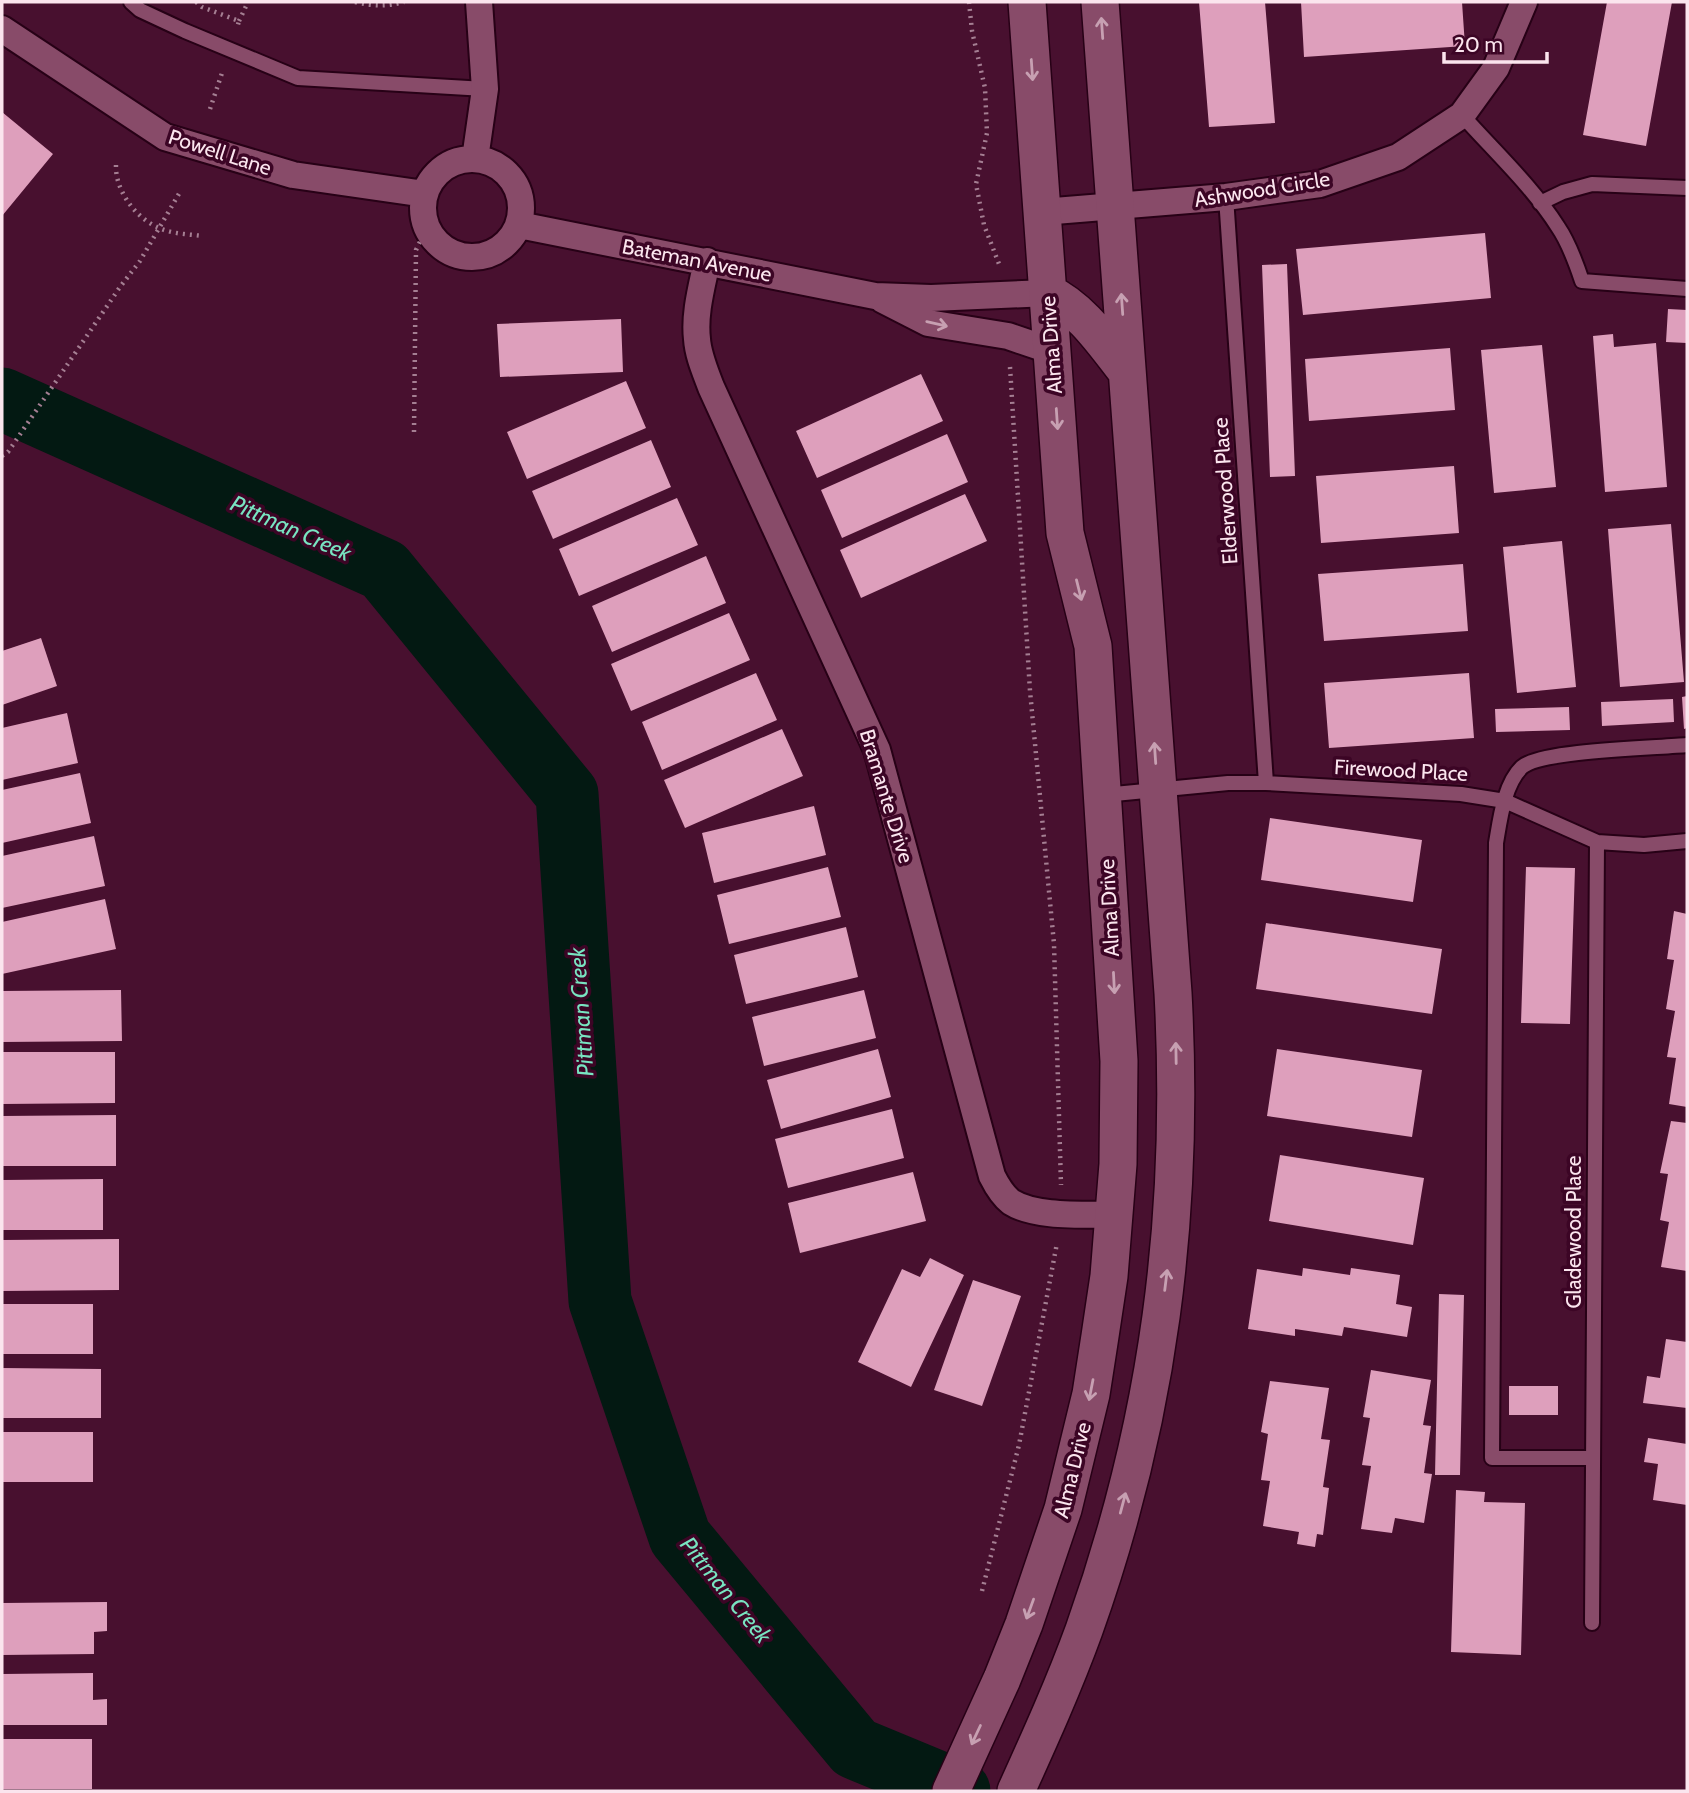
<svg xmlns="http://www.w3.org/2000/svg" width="1689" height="1793" viewBox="0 0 1689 1793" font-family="Cabin,sans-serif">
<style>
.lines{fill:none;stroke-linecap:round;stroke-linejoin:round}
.river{stroke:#031912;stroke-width:63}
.building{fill:#de9fbc}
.lane-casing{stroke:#270116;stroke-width:18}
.street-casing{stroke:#270116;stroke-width:30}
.secondary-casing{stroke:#270116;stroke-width:40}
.path{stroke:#a57f93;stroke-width:4.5;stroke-dasharray:2 5;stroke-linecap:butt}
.lane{stroke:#884b69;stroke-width:14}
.street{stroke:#884b69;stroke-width:26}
.secondary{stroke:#884b69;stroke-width:37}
.oneway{stroke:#c7a0b2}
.labels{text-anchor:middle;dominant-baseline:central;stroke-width:7;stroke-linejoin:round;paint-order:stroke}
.street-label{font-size:21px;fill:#fbe5ee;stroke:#3c0525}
.water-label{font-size:23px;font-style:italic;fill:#78e4c1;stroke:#3c0525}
</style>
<rect width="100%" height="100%" fill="#48102f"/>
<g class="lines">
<!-- river -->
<path class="river" d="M2 399 384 570 567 794 600 1301 680 1537 855 1748 959 1791"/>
</g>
<!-- building -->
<path class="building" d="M1199 2H1265L1275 123 1209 127Z
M1301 2H1462L1465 46 1304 57Z
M1607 2H1672L1646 146 1583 135Z
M2 112 53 154 2 216Z
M1485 233 1491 298 1303 315 1296 249Z
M1287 264 1295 476 1270 477 1262 265Z
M1668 309 1687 310V343L1666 342Z
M621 319 623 372 500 377 497 324Z
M1613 334 1614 347 1656 343 1667 487 1605 492 1593 336Z
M1542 345 1556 487 1494 493 1481 350Z
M1450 348 1455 410 1309 421 1305 359Z
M921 374 943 421 817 478 796 431Z
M626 381 646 428 527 479 507 432Z
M947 434 968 482 842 538 821 490Z
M651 440 671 487 553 539 532 491Z
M1454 466 1459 533 1321 543 1316 476Z
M965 494 987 541 861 598 840 550Z
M677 498 698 545 579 596 559 549Z
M1671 524 1684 682 1620 687 1608 529Z
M1562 541 1576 687 1517 693 1503 547Z
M706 556 726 603 612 652 592 606Z
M1463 564 1468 631 1324 641 1318 574Z
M729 613 750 660 631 711 611 664Z
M41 638 57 686 2 705V651Z
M756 673 777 720 662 770 642 722Z
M1469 673 1474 738 1329 748 1324 683Z
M1687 696V728L1684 729 1682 697Z
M1673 699 1674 722 1602 726 1601 702Z
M1569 707 1570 730 1496 732 1495 709Z
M67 713 78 763 2 780V728Z
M782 729 803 776 685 828 664 780Z
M80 773 91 823 2 843V790Z
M814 806 826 855 714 883 702 833Z
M1270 818 1422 840 1413 902 1261 880Z
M94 836 105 886 2 908V856Z
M828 867 841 917 729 944 717 895Z
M1526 867 1575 868 1570 1024 1521 1023Z
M105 899 116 949 2 974V922Z
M1674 911 1687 914V1107L1669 1104 1676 1058 1667 1057 1675 1011 1666 1009 1674 960 1667 959Z
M1266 923 1442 949 1432 1014 1256 989Z
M846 927 858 977 746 1004 734 955Z
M121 990 122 1041 2 1042V991Z
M864 990 876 1038 764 1066 752 1017Z
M878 1049 891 1097 781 1129 767 1080Z
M1277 1049 1422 1070 1412 1137 1267 1116Z
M2 1052H115V1103L2 1104Z
M892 1109 904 1158 788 1188 775 1139Z
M116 1115V1166H2V1116Z
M1671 1121 1687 1123V1271L1661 1267 1669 1222 1660 1220 1668 1174 1660 1173Z
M1280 1155 1424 1178 1413 1245 1269 1221Z
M913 1172 926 1221 800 1253 788 1203Z
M103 1179V1230H2V1180Z
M119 1239V1290L2 1291V1240Z
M930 1258 964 1275 911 1387 858 1362 902 1269 920 1277Z
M1303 1268 1350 1275 1351 1268 1400 1275 1396 1304 1412 1307 1407 1337 1344 1327 1342 1336 1295 1329V1336L1248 1329 1257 1269 1302 1276Z
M973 1280 1021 1296 982 1406 934 1390Z
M1439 1294 1464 1295 1460 1475H1435Z
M2 1304H93V1354H2Z
M1666 1339 1687 1342V1408L1643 1403 1647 1376 1660 1378Z
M2 1368 101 1369V1418H2Z
M1371 1370 1431 1380 1423 1425 1431 1426 1424 1473 1432 1474 1424 1523 1395 1518 1392 1533 1361 1529 1371 1466 1362 1465 1370 1418 1363 1417Z
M1270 1381 1329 1388 1321 1439 1330 1440 1323 1487 1329 1488 1323 1535 1317 1534 1315 1547 1297 1544 1299 1532 1263 1526 1270 1481 1261 1480 1268 1434 1261 1432Z
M1509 1386H1558V1415H1509Z
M2 1432H93V1482H2Z
M1648 1438 1687 1444V1505L1653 1500 1658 1464 1644 1462Z
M1456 1490 1485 1492 1484 1502 1525 1503 1521 1655 1451 1652Z
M107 1602V1631L94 1632V1654L2 1655V1603Z
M93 1673V1700L107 1699V1725H2V1674Z
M2 1739H92V1789H2Z"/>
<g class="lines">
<!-- lane casing -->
<g class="lane-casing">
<path id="lane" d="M131 2 140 10 185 31 298 78 485 89
M1462 115C1494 151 1532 186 1558 227 1569 243 1576 263 1582 281L1687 289
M1226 197 1266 783
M1540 203 1563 192 1592 184 1687 188
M1104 795 1228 783H1266L1461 794 1505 801 1597 842 1644 845 1687 841
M1593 1458H1492L1496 843C1500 820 1504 784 1522 767 1542 750 1656 748 1687 745
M1592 1623 1597 842"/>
</g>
<!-- street casing -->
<g class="street-casing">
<path id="street" d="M2 29 165 137 293 175 425 194
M475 159 485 89 479 2
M423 208a49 49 0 1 1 98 0a49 49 0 1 1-98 0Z
M1042 212 1226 197 1320 184 1398 157 1462 115 1496 68 1524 2
M519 225 875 296 931 298 1048 293
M707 261C702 286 694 313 697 339 698 355 705 371 711 387L877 750 992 1176C997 1186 1002 1195 1011 1202 1036 1218 1087 1214 1115 1215
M883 300 928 323 1008 336 1052 351"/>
</g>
<!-- secondary casing -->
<g class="secondary-casing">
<path id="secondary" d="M1048 293C1082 309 1104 343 1127 372
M951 1791 1002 1679 1024 1624 1063 1509 1091 1394 1100 1336 1109 1276 1118 1164 1119 1061 1093 646 1065 533 1027 2
M1016 1791C1040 1738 1064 1685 1084 1630 1159 1420 1185 1215 1173 993L1100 2"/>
</g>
<!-- path -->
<path class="path" d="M196 2 202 7 239 21 237 28
M355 2C373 6 386 7 404 2
M969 2 972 31 985 88 987 133 976 184 984 225 999 264
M239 21 248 2
M210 109 222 73
M116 165C115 190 135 217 157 227 171 234 187 234 202 236
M1010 367 1030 691 1054 944 1061 1185
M414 432 416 250 427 227
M2 456 8 452 120 287 140 261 180 192
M982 1591 1019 1445 1057 1243"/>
<!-- lane -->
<use href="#lane" class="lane"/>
<!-- street -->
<use href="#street" class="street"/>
<!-- secondary -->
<use href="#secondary" class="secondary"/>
</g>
<!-- one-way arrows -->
<defs><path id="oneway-shaft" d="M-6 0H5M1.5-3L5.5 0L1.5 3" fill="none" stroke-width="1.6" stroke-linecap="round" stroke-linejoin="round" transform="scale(1.75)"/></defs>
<g class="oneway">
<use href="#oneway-shaft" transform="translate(1102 28) rotate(-94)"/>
<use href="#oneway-shaft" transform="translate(1032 70) rotate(86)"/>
<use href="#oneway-shaft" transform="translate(1122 304) rotate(-94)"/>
<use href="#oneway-shaft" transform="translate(937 324) rotate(13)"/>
<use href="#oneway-shaft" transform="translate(1057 419) rotate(86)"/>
<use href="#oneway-shaft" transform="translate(1079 590) rotate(76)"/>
<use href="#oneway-shaft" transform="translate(1155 753) rotate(-94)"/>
<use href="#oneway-shaft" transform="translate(1114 983) rotate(87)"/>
<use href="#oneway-shaft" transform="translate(1176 1053) rotate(-91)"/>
<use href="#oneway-shaft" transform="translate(1166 1280) rotate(-83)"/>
<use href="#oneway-shaft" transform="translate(1091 1390) rotate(101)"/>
<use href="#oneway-shaft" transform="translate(1123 1503) rotate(-75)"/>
<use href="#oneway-shaft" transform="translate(1030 1609) rotate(110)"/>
<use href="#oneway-shaft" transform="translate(976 1735) rotate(115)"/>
</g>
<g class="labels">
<!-- street labels -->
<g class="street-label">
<text transform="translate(220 152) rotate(18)">Powell Lane</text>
<text transform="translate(1262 189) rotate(-9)">Ashwood Circle</text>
<text transform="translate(697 260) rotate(11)">Bateman Avenue</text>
<text transform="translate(1051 345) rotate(-94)">Alma Drive</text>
<text transform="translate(1225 491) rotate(-94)">Elderwood Place</text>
<text transform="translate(1401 770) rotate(3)">Firewood Place</text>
<text transform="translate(887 796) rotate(73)">Bramante Drive</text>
<text transform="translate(1109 908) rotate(-93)">Alma Drive</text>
<text transform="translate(1573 1232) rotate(-90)">Gladewood Place</text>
<text transform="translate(1072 1470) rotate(-76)">Alma Drive</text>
</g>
<!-- water labels -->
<g class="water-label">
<text transform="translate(291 528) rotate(24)">Pittman Creek</text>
<text transform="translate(581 1012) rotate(-94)">Pittman Creek</text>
<text transform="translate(726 1590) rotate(51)">Pittman Creek</text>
</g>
</g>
<!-- border -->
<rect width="1689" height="1793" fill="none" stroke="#fbe5ee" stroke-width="7"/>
<!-- scale -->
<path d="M1444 52v10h103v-10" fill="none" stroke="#fbe5ee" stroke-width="3.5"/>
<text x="1454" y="52" font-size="21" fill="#fbe5ee" stroke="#3c0525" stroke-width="5" paint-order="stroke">20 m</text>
</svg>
